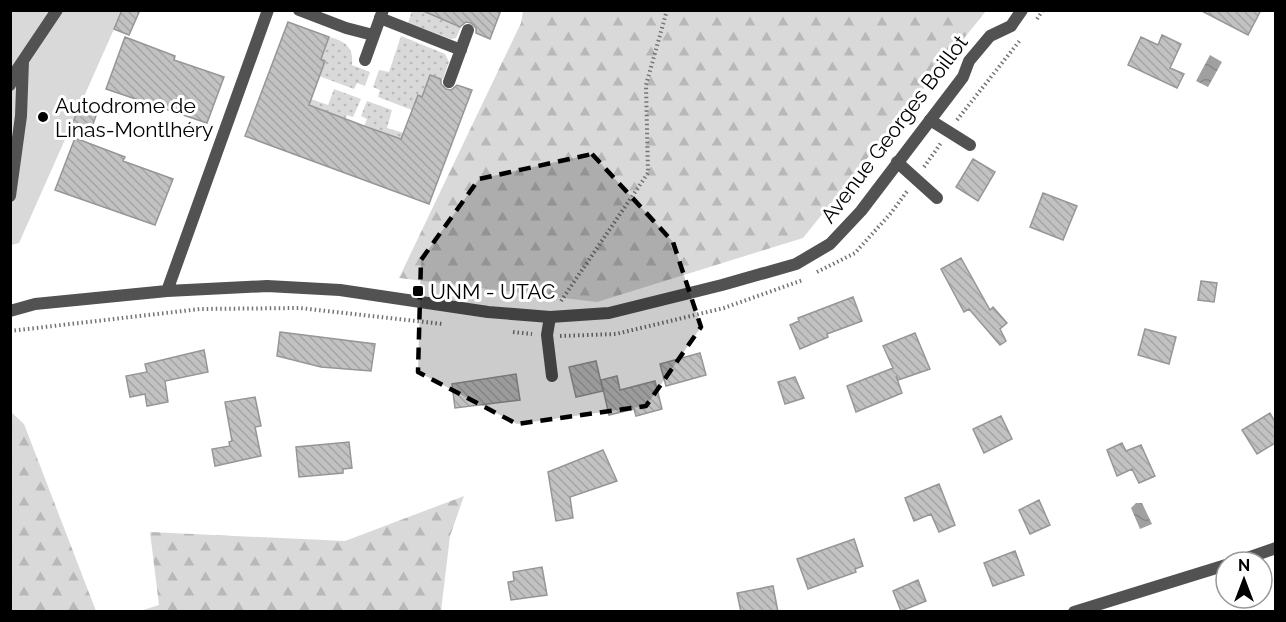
<svg xmlns="http://www.w3.org/2000/svg" width="1286" height="622" viewBox="0 0 1286 622" font-family="Raleway,sans-serif">
<style>
.grass{fill:url(#grass-dots)}
.forest{fill:url(#forest-firs)}
.pitch{fill:#d9d9d9}
.water{fill:url(#water-waves)}
.building{fill:url(#building-back-hatch);stroke:#969696;stroke-width:1.5}
.lines{fill:none;stroke-linecap:round;stroke-linejoin:round}
.path{stroke:#747474;stroke-width:4;stroke-dasharray:1.5 3;stroke-linecap:butt}
.service{stroke:#525252;stroke-width:12}
.minor{stroke:#525252;stroke-width:12}
.marked{fill:#000;fill-opacity:0.2;stroke:#000;stroke-width:4.5;stroke-dasharray:12 8;stroke-linejoin:round}
.poi-dot{fill:#000;stroke:#fff;stroke-width:2}
.labels{text-anchor:middle;dominant-baseline:central;stroke-width:6;stroke-linejoin:round;paint-order:stroke}
.poi-label{font-size:21px;fill:#000;stroke:#fff;text-anchor:start}
.street-label{font-size:21px;fill:#000;stroke:#fff}
</style>
<defs>
<pattern id="grass-dots" width="8" height="8" patternUnits="userSpaceOnUse" patternTransform="scale(1.5)"><rect width="8" height="8" fill="#d9d9d9"/><path d="M2 2h.1M6 6h.1" fill="none" stroke="#b8b8b8" stroke-width="1.8" stroke-linecap="round"/></pattern>
<pattern id="forest-firs" width="22" height="20" patternUnits="userSpaceOnUse" patternTransform="scale(1.5)"><rect width="22" height="20" fill="#d9d9d9"/><path d="M5 1l3.5 6h-7zM16 11l3.5 6h-7z" fill="#b8b8b8"/></pattern>
<pattern id="water-waves" width="16" height="10" patternUnits="userSpaceOnUse" patternTransform="scale(1.5)"><rect width="16" height="10" fill="#a0a0a0"/><path d="M0 5q4-4 8 0t8 0" fill="none" stroke="#888"/></pattern>
<pattern id="building-back-hatch" width="6" height="6" patternUnits="userSpaceOnUse" patternTransform="scale(1.5)"><rect width="6" height="6" fill="#c2c2c2"/><path d="M-1 5l2 2M0 0l6 6M5-1l2 2" fill="none" stroke="#a5a5a5"/></pattern>
</defs>
<rect width="100%" height="100%" fill="#fff"/>
<!-- grass -->
<path class="grass" d="M412 11H449L445 21 461 27 456 38 451 39 408 23Z
M401 36 445 54 449 62 443 79 430 75 422 97 418 96 412 110 378 97 380 90 373 87 379 70 389 72Z
M329 37C345 41 354 47 352 65L370 72 365 86 357 83 354 89 319 76 321 59Z
M334 89 361 99 353 117 347 115 345 119 324 111 321 119 306 113 311 99 328 105Z
M367 101 392 110 387 128 404 133 398 148 386 134 364 126 367 119 361 116Z"/>
<!-- forest -->
<path class="forest" d="M523 11V10L986 11 803 238 597 302 399 278 521 23Z
M11 412 24 424 96 611H11Z
M464 496 450 536 441 611H140L159 605 150 532 345 541Z"/>
<!-- pitch -->
<path class="pitch" d="M10 11H122L19 243 11 245Z"/>
<!-- water -->
<path class="water" d="M1210 55 1222 62 1208 87 1196 81Z
M1136 503H1142L1152 524 1140 529 1131 508Z"/>
<!-- building -->
<path class="building" d="M122 10H140L129 35 114 29Z
M421 10H501L490 39 476 33V28L471 23 466 22 460 27Z
M1200 10H1261L1248 35Z
M288 22 329 37 321 59 325 61 309 105 364 126 401 139 418 95 422 97 430 75 441 79V84L446 89 451 90 457 85 472 90 429 204 245 136Z
M1162 35 1181 44 1170 68 1184 74 1177 88 1128 65 1141 37 1158 45Z
M125 37 175 56 174 60 224 77 207 123 106 89Z
M80 106 97 113 89 135 70 129Z
M75 138 125 157 123 161 173 179 155 225 55 190Z
M973 159 995 172 978 201 956 187Z
M1043 193 1077 206 1063 240 1030 227Z
M961 258 990 310 993 307 1007 323 1000 329 1006 341 1000 345 969 309 964 312 941 269Z
M1201 281 1217 283 1214 302 1198 300Z
M853 297 862 321 827 334 828 337 800 349 790 325 799 321 798 318Z
M1145 329 1176 337 1169 364 1138 355Z
M280 332 375 344 371 371 321 367 277 356Z
M915 333 930 369 898 380 896 376 902 393 856 412 847 386 893 368 883 346Z
M204 350 208 372 165 381 168 402 147 406 145 394 130 397 126 376 147 372 145 364Z
M700 353 706 375 666 386 660 364Z
M596 361 603 391 576 397 569 367Z
M516 374 520 400 455 408 452 384Z
M617 376 620 390 655 381 662 409 636 416 634 409 609 415 601 380Z
M795 377 804 398 785 404 778 382Z
M255 397 261 426 255 427 261 456 215 466 212 449 230 446 229 442 232 441 225 402Z
M1270 413 1275 422V443L1257 454 1242 430Z
M1001 416 1012 439 984 453 973 429Z
M349 442 352 468 343 469V473L299 477 296 447Z
M1122 443 1126 451 1141 445 1155 476 1139 483 1132 469 1117 476 1107 450Z
M603 450 617 481 570 497 573 518 556 521 548 472Z
M939 484 955 525 939 532 931 514 914 521 905 498Z
M1039 500 1050 525 1030 534 1019 510Z
M854 539 863 566 855 569 856 572 808 589 797 559Z
M1015 551 1024 575 993 586 984 563Z
M542 567 547 595 511 600 508 582 514 581 513 572Z
M918 580 926 601 901 611 893 591Z
M773 586 778 612H741L737 593Z"/>
<g class="lines">
<!-- path -->
<path class="path" d="M1037 19 1043 10
M957 120 1021 39
M924 167 941 143
M817 272 855 253 891 213 908 190
M561 301 648 173 646 85 667 10
M10 331 200 309 300 308 443 324
M513 332 532 334
M560 336 616 334 724 308 803 280"/>
<!-- service -->
<path class="service" d="M380 18 461 50
M449 82 468 30
M10 85 14 74 57 10
M930 120 970 145
M897 162 937 198
M10 196 21 116 23 61
M550 317 547 335 552 376"/>
<!-- minor -->
<path class="minor" d="M299 10 346 28 373 35
M365 60 383 10
M167 291 268 10
M10 311 35 304 167 291 267 286 340 290 488 312 550 317 609 313 722 285 796 264 830 244 861 211 963 77 969 61 990 36 1011 26 1022 10
M1236 562 1276 548
M1074 612 1226 565"/>
</g>
<!-- marked area -->
<path class="marked" d="M592 154 673 242 701 327 646 406 517 424 418 372 421 260 479 179Z"/>
<!-- markers -->
<g class="poi-dot">
<circle cx="43" cy="117" r="6"/>
<rect x="412" y="285" width="12" height="12" rx="3"/>
</g>
<g class="labels">
<!-- poi labels -->
<g class="poi-label">
<text x="55" y="105">Autodrome de<tspan x="55" dy="24">Linas-Montlhéry</tspan></text>
<text x="430" y="291">UNM - UTAC</text>
</g>
<!-- street labels -->
<g class="street-label">
<text transform="translate(894 129) rotate(-53)">Avenue Georges Boillot</text>
</g>
</g>
<!-- border -->
<rect width="1286" height="622" fill="none" stroke="#000000" stroke-width="24"/>
<!-- north arrow -->
<g transform="translate(1244 580)"><circle r="28" fill="#ffffff" stroke="#999999" stroke-width="1.5"/>
<path d="M0-4.5L10 22L0 15L-10 22Z" fill="#000000"/>
<text y="-9" font-size="16" font-weight="bold" text-anchor="middle" fill="#000000">N</text>
</g>
</svg>
